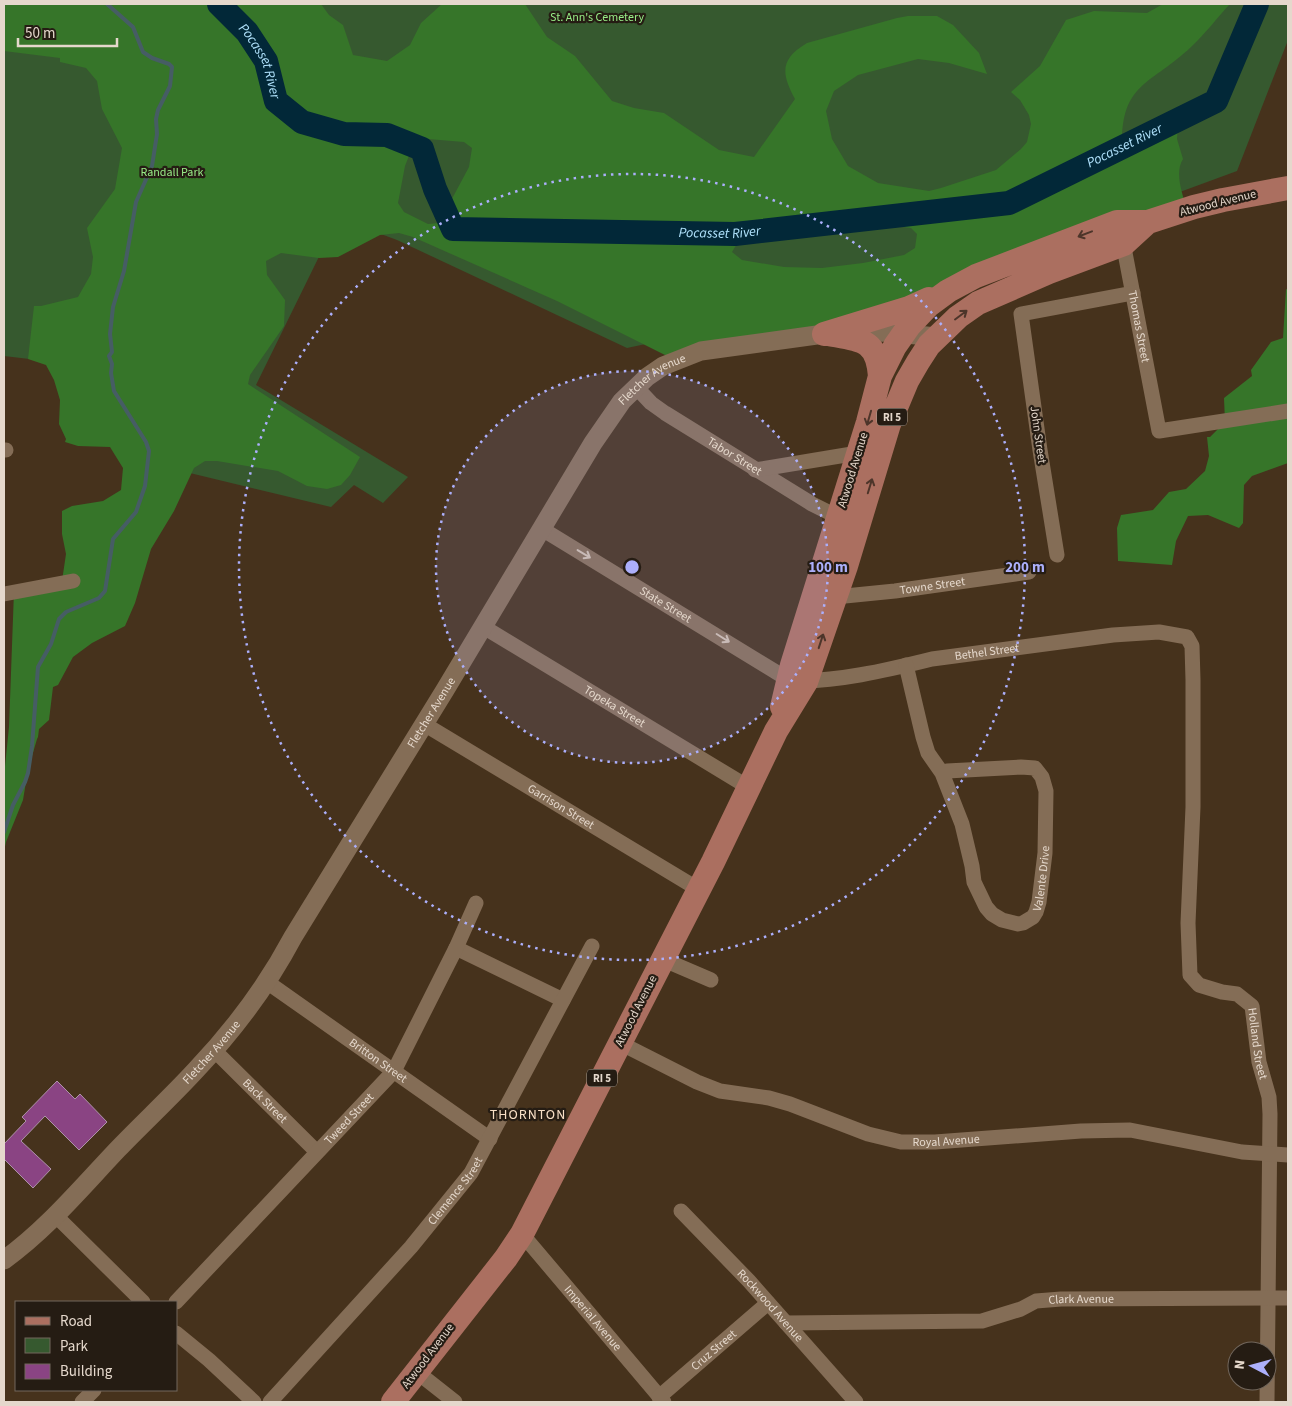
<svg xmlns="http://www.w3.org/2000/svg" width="1292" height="1406" viewBox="0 0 1292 1406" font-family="'Source Sans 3',sans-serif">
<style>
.green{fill:#36592f}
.forest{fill:#367529;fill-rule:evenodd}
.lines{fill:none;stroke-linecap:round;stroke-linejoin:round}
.stream{stroke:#465d64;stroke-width:4}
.river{stroke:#022838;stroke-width:24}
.building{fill:#8a4483;stroke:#ad92a9}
.minor{stroke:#846d56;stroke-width:15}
.tertiary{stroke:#846d56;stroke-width:19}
.primary{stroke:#ab6f60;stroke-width:24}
.oneway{stroke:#4d352a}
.oneway2{stroke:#cdbdae}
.ring{fill:none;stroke:#acaffb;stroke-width:2.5;stroke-dasharray:2.5 5}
.labels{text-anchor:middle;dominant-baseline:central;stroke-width:4.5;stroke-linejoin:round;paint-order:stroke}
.shield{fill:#251c13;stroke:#aba094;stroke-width:1}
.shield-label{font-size:11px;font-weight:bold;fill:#e5d8cc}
.park-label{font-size:12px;fill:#98ec87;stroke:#251c13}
.street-label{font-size:12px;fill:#e5d8cc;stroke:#251c13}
.water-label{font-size:14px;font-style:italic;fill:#b0e2fc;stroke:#251c13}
.neighbourhood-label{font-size:14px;letter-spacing:1px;fill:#f8dfc5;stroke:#251c13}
.centre{fill:#acaffb;stroke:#251c13;stroke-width:2.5}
.ring-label{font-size:15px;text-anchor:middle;font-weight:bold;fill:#acaffb;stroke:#251c13;stroke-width:4.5;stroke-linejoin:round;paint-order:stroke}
</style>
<rect width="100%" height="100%" fill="#46321c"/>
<!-- green -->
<path class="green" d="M4 4H1288V40L1237 171 854 312 749 322 627 348 397 240 338 218 256 385 408 477 383 503 354 485 331 507 165 467 122 370 4 356Z"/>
<!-- forest -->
<path class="forest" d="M4 4H321L329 15 343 25 353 55 387 61 410 45 421 23 442 4H525L547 37 575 56 612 101 634 108 664 113 719 150 754 157 795 99C781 73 780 59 807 43L897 18 908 16H937L953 25 979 53 987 74 949 63 918 59 858 75 834 91 826 111 832 139 848 166 878 183 929 191 941 188 996 170 1021 149 1027 142 1031 124 1029 115 1020 100 1011 92 1040 66 1066 20 1094 11 1147 13 1163 4H1230C1217 18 1205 34 1191 47 1151 85 1121 82 1122 146L1128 148 1178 125 1177 139 1183 159C1174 173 1183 194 1186 208L866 321 671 358 557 301 413 237 399 233 380 235 338 257 319 258 281 253 266 261 267 275 285 300 284 326 250 375 248 384 360 457 350 475 341 485 327 489 307 486 278 471 217 461H205L194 468 174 511 151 549 135 603 125 626 92 643 73 657 58 685 53 687 49 720 39 729 38 737 37 739 28 770 23 800 6 842 4 851V776L9 727 14 591 62 581 66 554 62 534V511L72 506 103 501 121 490 123 468 110 447 78 446 65 442 66 439 59 424 60 400 54 380 46 365 28 359 34 306H41L78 297 91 274 93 257 87 228 115 189 122 148 102 109 97 81 86 68 60 62V58L4 51ZM428 139 464 142 472 148 469 167 439 223 428 224 404 212 398 203 405 166 412 148 420 141ZM772 221 875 223 911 228 917 234 915 248 904 255 863 263 822 268 784 267 742 260 732 252C742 235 752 225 772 221Z
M1286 289 1288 290V463L1252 476 1244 485 1243 523 1239 528 1208 515 1188 516 1176 541 1172 565 1118 561 1117 528 1121 515 1153 510 1169 492 1186 489 1205 471 1209 456 1207 437H1210L1225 422 1224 398 1252 376 1251 370 1271 342 1283 338Z"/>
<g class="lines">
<!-- stream -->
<path class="stream" d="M4 832 13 805 25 782 28 773 32 746 38 667 51 644 59 619 66 612 99 598 105 591 113 539 136 512 145 486 149 451 146 442 114 391 111 373 112 364 109 356 112 352 110 334 113 307 124 271 136 202 152 166 157 134 156 119 158 110 170 86 172 67 169 64 152 58 143 52 133 27 107 4"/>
<!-- river -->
<path class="river" id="s1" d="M219 4 247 32 266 61 276 101 302 122 344 134 387 135 422 149 435 189 453 229 735 234 1009 203 1216 101 1257 4"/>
</g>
<!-- building -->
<path class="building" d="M57 1081 75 1099 80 1094 107 1122 79 1150 45 1116 21 1141 51 1169 33 1188 4 1159V1144L26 1121 22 1117Z"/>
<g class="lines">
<!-- minor -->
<g class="minor">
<path id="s2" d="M1122 237 1159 431 1288 411"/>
<path id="s3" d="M636 387 651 403 665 413 812 504 838 517"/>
<path d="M4 450H6"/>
<path d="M755 470 858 453"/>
<path id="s4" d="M542 529 789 680C830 684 892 669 932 659L1113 635 1159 632 1187 637 1192 646 1193 680V807L1188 923 1190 975 1199 985 1222 992 1237 994 1252 1006 1259 1062 1269 1097 1270 1114 1267 1402"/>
<path d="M1057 555 1040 450 1021 314 1133 293"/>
<path d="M4 594 73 581"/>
<path id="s5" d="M835 597 895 591 1029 572"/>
<path id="s6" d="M482 626 748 787"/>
<path id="s7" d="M906 665 923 737 928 753 942 773 962 824 972 866 974 882 986 907 992 914 1002 920 1018 924 1023 923 1033 917 1036 912 1039 902 1045 853 1046 791 1042 777 1035 768 1021 767 947 771 942 773"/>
<path id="s8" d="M424 724 698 889"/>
<path d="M456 948 563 1000"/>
<path d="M662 959 711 980"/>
<path id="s9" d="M267 982 490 1139"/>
<path id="s10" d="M620 1043 697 1082 720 1091 769 1098 790 1104 868 1134 901 1142H935L1081 1131 1130 1130 1242 1152 1288 1155"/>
<path id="s11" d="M214 1050 317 1152"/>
<path id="s12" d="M681 1211 749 1281 856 1402"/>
<path d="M56 1216 143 1302"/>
<path id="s13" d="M522 1234 664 1402"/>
<path id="s14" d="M176 1302 394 1071 456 948 476 903"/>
<path id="s15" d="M786 1323 982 1321 1021 1309 1036 1301 1061 1299 1288 1298"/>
<path d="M176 1333 209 1360 254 1402"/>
<path d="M417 1372 455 1402"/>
<path id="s16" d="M659 1397 768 1303"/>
<path d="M82 1402 94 1390"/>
<path id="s17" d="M270 1402 411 1247 471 1173 592 946"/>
</g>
<!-- tertiary -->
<path class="tertiary" id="s18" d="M4 1260C47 1229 81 1188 118 1149 143 1123 170 1098 195 1071 233 1031 267 986 293 937L445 690 593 443 622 401 647 377 663 366 701 351 824 334 885 332 937 337"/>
<!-- primary -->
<path class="primary" d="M824 334 909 308 929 299
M828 334C861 340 877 339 880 376
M782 707 792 665 868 422 880 376 895 346 909 326 929 305 948 291 976 276 1117 222H1148L1194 207 1223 200 1288 188
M393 1402 506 1258 522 1234 713 862 776 731 806 682 846 566 889 424 907 381 918 362 929 345 958 317 978 303 1049 272 1124 244 1148 222"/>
</g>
<!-- one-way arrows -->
<defs><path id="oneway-shaft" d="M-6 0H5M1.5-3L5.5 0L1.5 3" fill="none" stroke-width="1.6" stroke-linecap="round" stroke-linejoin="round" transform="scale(1.25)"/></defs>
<g class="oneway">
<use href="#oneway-shaft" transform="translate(1085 234) rotate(159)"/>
<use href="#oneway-shaft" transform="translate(961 315) rotate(-37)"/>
<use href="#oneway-shaft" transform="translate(869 418) rotate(106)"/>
<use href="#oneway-shaft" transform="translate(870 486) rotate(-73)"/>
<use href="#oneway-shaft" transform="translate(821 641) rotate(-72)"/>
</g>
<g class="oneway2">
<use href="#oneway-shaft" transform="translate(584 554) rotate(31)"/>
<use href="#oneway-shaft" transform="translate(723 638) rotate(32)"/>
</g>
<!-- distance rings -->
<circle cx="632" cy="567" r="196" fill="#acaffb" fill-opacity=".12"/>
<g class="ring">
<circle cx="632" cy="567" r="196"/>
<circle cx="632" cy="567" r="393"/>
</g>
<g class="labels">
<!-- shield labels -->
<g class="shield">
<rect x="877" y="408.5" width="30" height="17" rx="4"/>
<rect x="587" y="1069.5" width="30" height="17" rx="4"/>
</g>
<g class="shield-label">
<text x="892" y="417">RI 5</text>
<text x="602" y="1078">RI 5</text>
</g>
<!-- park labels -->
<g class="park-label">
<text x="597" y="17">St. Ann's Cemetery</text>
<text x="172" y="172">Randall Park</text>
</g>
<!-- street labels -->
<g class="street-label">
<text transform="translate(1218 203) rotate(-14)">Atwood Avenue</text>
<text stroke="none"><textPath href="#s2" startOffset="91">Thomas Street</textPath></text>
<text stroke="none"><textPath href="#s18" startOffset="1102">Fletcher Avenue</textPath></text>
<text transform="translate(1038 435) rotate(82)">John Street</text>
<text stroke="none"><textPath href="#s3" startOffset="121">Tabor Street</textPath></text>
<text transform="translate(853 470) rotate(-73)">Atwood Avenue</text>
<text stroke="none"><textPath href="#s5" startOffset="98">Towne Street</textPath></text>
<text stroke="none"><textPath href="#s4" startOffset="145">State Street</textPath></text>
<text stroke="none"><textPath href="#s4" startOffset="490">Bethel Street</textPath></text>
<text stroke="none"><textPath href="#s6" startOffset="155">Topeka Street</textPath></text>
<text stroke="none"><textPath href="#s18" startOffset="699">Fletcher Avenue</textPath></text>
<text stroke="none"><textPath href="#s8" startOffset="160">Garrison Street</textPath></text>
<text stroke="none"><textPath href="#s7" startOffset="351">Valente Drive</textPath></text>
<text transform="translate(636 1011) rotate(-63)">Atwood Avenue</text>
<text stroke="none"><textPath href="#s4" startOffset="1141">Holland Street</textPath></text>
<text stroke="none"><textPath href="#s18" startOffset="294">Fletcher Avenue</textPath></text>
<text stroke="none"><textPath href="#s9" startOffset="136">Britton Street</textPath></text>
<text stroke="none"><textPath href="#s11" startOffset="72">Back Street</textPath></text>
<text stroke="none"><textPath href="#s14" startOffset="252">Tweed Street</textPath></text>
<text stroke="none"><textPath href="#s10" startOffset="345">Royal Avenue</textPath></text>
<text stroke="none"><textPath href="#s17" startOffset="281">Clemence Street</textPath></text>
<text stroke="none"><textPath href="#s15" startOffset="299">Clark Avenue</textPath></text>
<text stroke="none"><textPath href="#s12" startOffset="130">Rockwood Avenue</textPath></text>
<text stroke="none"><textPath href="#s13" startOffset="110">Imperial Avenue</textPath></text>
<text stroke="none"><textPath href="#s16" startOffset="72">Cruz Street</textPath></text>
<text transform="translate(428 1356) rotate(-53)">Atwood Avenue</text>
</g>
<!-- water labels -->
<g class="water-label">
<text stroke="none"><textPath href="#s1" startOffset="72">Pocasset River</textPath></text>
<text stroke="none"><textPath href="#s1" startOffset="1046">Pocasset River</textPath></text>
<text stroke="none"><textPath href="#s1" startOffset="626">Pocasset River</textPath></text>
</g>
<!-- neighbourhood labels -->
<g class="neighbourhood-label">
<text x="528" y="1115">THORNTON</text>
</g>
</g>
<circle cx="632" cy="567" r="8" class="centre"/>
<g class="ring-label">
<text x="828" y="572">100 m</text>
<text x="1025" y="572">200 m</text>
</g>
<!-- border -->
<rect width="1292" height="1406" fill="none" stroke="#e5d8cc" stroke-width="10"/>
<!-- legend -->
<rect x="15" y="1301" width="162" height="90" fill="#251c13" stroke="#72675d"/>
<rect x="25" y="1317" width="25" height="8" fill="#ab6f60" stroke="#72675d"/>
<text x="60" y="1326" font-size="15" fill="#e5d8cc">Road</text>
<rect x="25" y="1338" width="25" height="15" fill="#36592f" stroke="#72675d"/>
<text x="60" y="1351" font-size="15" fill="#e5d8cc">Park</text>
<rect x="25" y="1364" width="25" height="15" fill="#8a4483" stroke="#72675d"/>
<text x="60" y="1376" font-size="15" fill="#e5d8cc">Building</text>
<!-- north arrow -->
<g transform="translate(1252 1366) rotate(276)"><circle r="24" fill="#251c13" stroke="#72675d"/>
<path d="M0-4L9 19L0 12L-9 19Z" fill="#acaffb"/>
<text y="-8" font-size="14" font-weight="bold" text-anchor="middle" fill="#e5d8cc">N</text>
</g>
<!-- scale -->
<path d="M18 38v8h99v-8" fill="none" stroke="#e5d8cc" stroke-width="2.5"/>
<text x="25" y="38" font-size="15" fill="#e5d8cc" stroke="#251c13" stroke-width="4" paint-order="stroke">50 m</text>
</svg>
